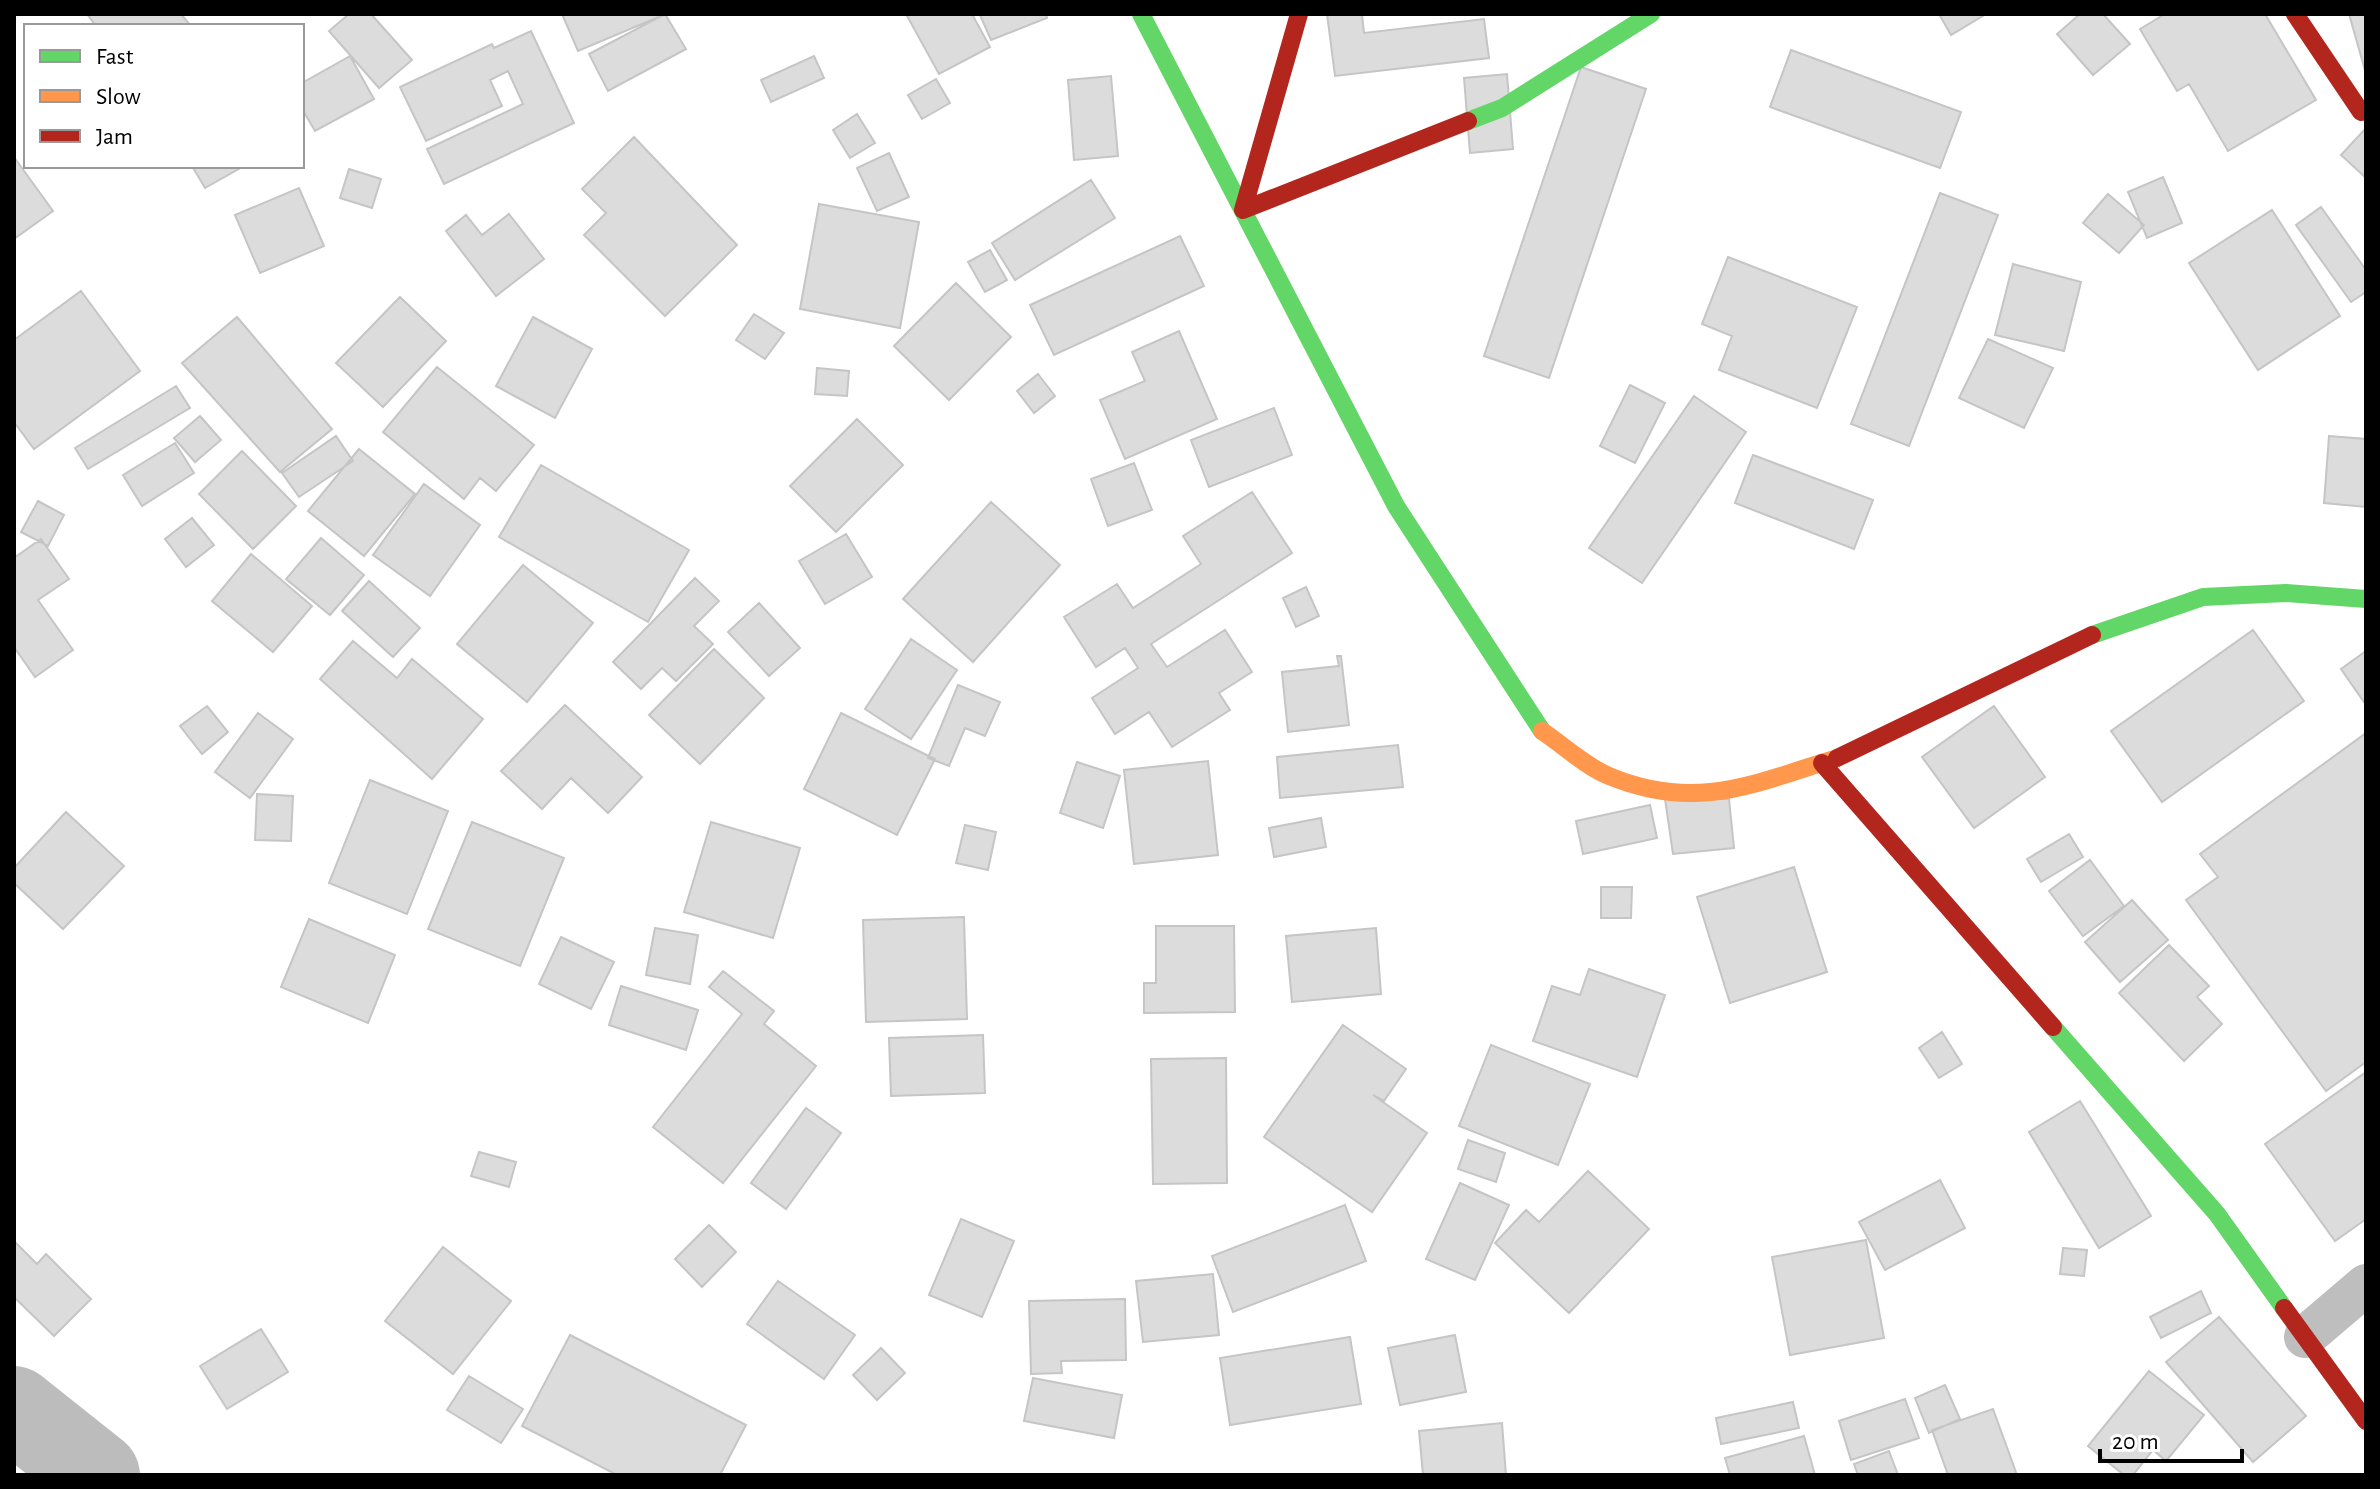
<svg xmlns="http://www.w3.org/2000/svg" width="2380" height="1489" viewBox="0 0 2380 1489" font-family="'Alegreya Sans',sans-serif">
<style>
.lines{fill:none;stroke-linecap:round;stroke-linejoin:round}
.river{stroke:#bcbcbc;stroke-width:86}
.building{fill:#dcdcdc;stroke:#c5c5c5;stroke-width:2}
.street{stroke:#bebebe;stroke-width:42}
.fast{stroke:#63d668;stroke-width:18}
.slow{stroke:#ff974d;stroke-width:18}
.jam{stroke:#b3261e;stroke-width:18}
</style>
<rect width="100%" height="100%" fill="#fff"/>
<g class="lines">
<!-- river -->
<path class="river" d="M14 1409 97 1475"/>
</g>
<!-- building -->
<path class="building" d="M87 14H181L191 26H96Z
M349 14H371L412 60 379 88 329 31Z
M562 14H660L661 16 578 51Z
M665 14 686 49 608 91 589 54Z
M906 14H972L990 47 939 74Z
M1046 14 1047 18 991 40 980 15Z
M1327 14H1362L1364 33 1484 19 1489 58 1335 76Z
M1939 14H1986L1951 35Z
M2080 14H2103L2130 44 2093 75 2057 34Z
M2165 14H2265L2316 100 2228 151 2189 84 2177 91 2140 29Z
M2349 14H2366V74Z
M531 31 574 123 444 184 427 149 523 104 508 71 490 80 502 106 426 141 400 87 492 44 494 48Z
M1791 50 1961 112 1940 168 1770 107Z
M350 56 374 99 315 131 302 109V83Z
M814 56 824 78 771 102 761 80Z
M1581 67 1646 89 1549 378 1484 356Z
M1507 74 1513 149 1470 153 1464 78Z
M1111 76 1118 156 1074 160 1068 80Z
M936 79 950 103 922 119 908 95Z
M857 114 875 143 850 158 833 130Z
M2366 128V178L2341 155Z
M634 137 737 245 665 316 584 235 606 213 582 189Z
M889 153 909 197 877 211 857 168Z
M14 157 53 211 14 239Z
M192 166H244L205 188Z
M349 169 381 179 372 208 340 198Z
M2163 177 2182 223 2147 238 2128 192Z
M1091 180 1115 218 1015 280 992 243Z
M299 188 324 246 260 273 235 215Z
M1940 193 1998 215 1909 446 1851 424Z
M2108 194 2144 225 2119 253 2083 223Z
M819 204 919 222 900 328 800 309Z
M2321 207 2366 270V292L2351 302 2296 225Z
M2272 210 2340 316 2258 370 2189 263Z
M509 214 544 259 496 296 446 231 466 215 482 235Z
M1180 236 1204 286 1054 355 1030 305Z
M990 250 1007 280 985 292 968 262Z
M1728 257 1857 307 1817 408 1719 370 1732 336 1702 324Z
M2013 264 2081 282 2064 351 1995 335Z
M956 283 1011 337 949 400 894 346Z
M81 291 140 371 34 449 14 422V340Z
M400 297 446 341 383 407 336 363Z
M754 314 784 333 765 359 736 340Z
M237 317 332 429 280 472 182 363Z
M533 317 592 349 555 418 496 386Z
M1179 331 1217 419 1125 459 1100 400 1145 381 1132 352Z
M1988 339 2053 368 2024 428 1959 398Z
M437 367 534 445 496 491 480 478 464 499 383 432Z
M817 368 849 371 847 396 815 394Z
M1038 374 1055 396 1034 413 1017 391Z
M1630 385 1665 403 1635 463 1600 446Z
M176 386 190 408 88 469 75 448Z
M1694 396 1746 432 1642 583 1589 548Z
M1274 408 1292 455 1209 487 1191 440Z
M200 416 221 440 195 462 174 438Z
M857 419 903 465 836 532 790 486Z
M336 436 353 461 299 497 282 473Z
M2329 436 2366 439V507L2324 503Z
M175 443 194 473 142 506 123 475Z
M359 449 415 494 364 556 308 511Z
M242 451 296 506 253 549 199 494Z
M1753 455 1873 500 1854 549 1735 503Z
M1134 463 1152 510 1108 526 1091 479Z
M541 465 689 550 648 622 499 537Z
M424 484 480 525 430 596 373 555Z
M1252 492 1292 553 1151 644 1167 667 1225 630 1252 672 1219 693 1230 710 1172 747 1149 712 1115 734 1092 698 1138 668 1125 648 1096 667 1064 617 1117 584 1133 608 1201 564 1183 536Z
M38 501 64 515 48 546 21 532Z
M991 502 1060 565 973 662 903 599Z
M192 518 214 545 186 567 165 539Z
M846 534 872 577 825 604 799 561Z
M321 538 364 575 330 615 286 579Z
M41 539 69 579 38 600 73 650 35 677 14 647V558Z
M251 554 312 606 273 652 212 601Z
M523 565 593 623 527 702 457 644Z
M695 578 719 601 694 626 713 644 676 681 662 668 641 689 613 662Z
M369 581 420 628 393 657 342 611Z
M1306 587 1319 616 1296 627 1283 598Z
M759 603 800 648 769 676 728 632Z
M2253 630 2304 701 2162 802 2111 731Z
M911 639 957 670 911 739 865 709Z
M353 641 397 678 412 659 483 719 432 779 320 679Z
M714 649 764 698 700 764 649 715Z
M2366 651V705L2341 669Z
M1337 656H1341L1349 725 1288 732 1282 672 1339 666Z
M958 685 1000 702 985 736 965 728 949 766 928 758Z
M565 705 642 777 608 813 571 778 542 809 501 771Z
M207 706 228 732 202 754 180 726Z
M1994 706 2045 777 1974 828 1922 757Z
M258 713 293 739 250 798 215 772Z
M841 713 935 759 897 835 804 789Z
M2366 733V1062L2326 1091 2186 900 2218 877 2200 854Z
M1398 745 1403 787 1280 798 1277 757Z
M1208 761 1218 855 1134 864 1124 770Z
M1077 762 1120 776 1103 828 1060 813Z
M370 780 448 811 407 914 329 883Z
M257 794 293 796 291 841 255 840Z
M1665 799H1729L1734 848 1673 854Z
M1650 805 1657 838 1583 854 1576 821Z
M66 812 124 866 63 929 14 883V868Z
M1321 818 1326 847 1274 857 1269 828Z
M472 822 564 858 520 966 428 929Z
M711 822 800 848 773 938 684 912Z
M965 825 996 832 988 870 956 863Z
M2069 834 2083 857 2041 882 2027 859Z
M2090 860 2124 906 2083 936 2049 891Z
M1794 867 1827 972 1730 1003 1697 897Z
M1601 887H1632L1631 918H1601Z
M2132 900 2168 940 2120 982 2085 942Z
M964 917 967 1019 866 1022 863 920Z
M309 919 395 955 368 1023 281 987Z
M1156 926H1234L1235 1012 1144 1013V983H1156Z
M655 928 698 935 690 984 646 975Z
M1376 928 1381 994 1292 1002 1286 936Z
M561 937 614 962 591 1009 539 984Z
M2169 945 2209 986 2197 997 2222 1024 2184 1061 2119 993Z
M1589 969 1665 995 1637 1077 1533 1041 1552 986 1580 995Z
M723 971 774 1011 764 1024 816 1066 723 1183 653 1127 742 1014 709 987Z
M621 986 698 1010 686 1050 609 1025Z
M1343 1025 1406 1069 1384 1101 1373 1095 1427 1133 1372 1212 1264 1137Z
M1942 1032 1962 1064 1939 1078 1919 1048Z
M983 1035 985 1093 891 1096 889 1038Z
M1491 1045 1590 1084 1558 1165 1459 1126Z
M1226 1058 1227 1183 1153 1184 1151 1059Z
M2366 1072V1219L2335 1241 2265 1144Z
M2080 1101 2151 1216 2099 1248 2029 1132Z
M806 1108 841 1133 786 1209 751 1183Z
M1468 1140 1505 1153 1496 1182 1458 1169Z
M479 1152 516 1162 509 1187 471 1176Z
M1588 1171 1649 1229 1569 1313 1495 1243 1526 1210 1539 1222Z
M1940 1180 1965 1228 1885 1270 1859 1222Z
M1460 1183 1509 1205 1475 1280 1426 1259Z
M1345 1205 1366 1261 1233 1312 1212 1256Z
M961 1219 1014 1241 982 1317 929 1295Z
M709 1225 736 1252 702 1287 675 1259Z
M1866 1240 1884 1338 1790 1355 1772 1257Z
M14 1241 37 1264 46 1254 91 1299 54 1336 14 1297Z
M443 1247 511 1301 453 1374 385 1321Z
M2063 1248 2087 1250 2084 1276 2060 1274Z
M1213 1274 1219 1335 1143 1342 1136 1281Z
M778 1281 855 1335 824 1379 747 1324Z
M2201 1291 2211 1313 2161 1338 2150 1317Z
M1125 1299 1126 1360 1061 1361 1062 1373 1031 1374 1029 1301Z
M2219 1317 2306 1416 2253 1462 2166 1362Z
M261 1329 288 1372 227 1409 200 1366Z
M570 1335 746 1425 720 1475H617L522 1426Z
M1455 1335 1466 1392 1400 1405 1388 1348Z
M1350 1337 1361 1404 1230 1425 1220 1358Z
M881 1348 905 1373 877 1400 853 1375Z
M2149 1371 2204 1415 2166 1461 2153 1450 2133 1475H2124L2088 1446Z
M469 1376 523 1409 501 1443 447 1410Z
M1033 1378 1122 1395 1114 1438 1024 1421Z
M1945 1385 1960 1419 1929 1433 1915 1398Z
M1905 1399 1919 1438 1851 1460 1839 1421Z
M1793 1402 1799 1428 1721 1444 1716 1418Z
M1993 1409 2017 1475H1948L1932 1430Z
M1502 1423 1506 1475H1423L1419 1431Z
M1804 1436 1815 1475H1730L1725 1458Z
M1889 1451 1898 1475H1858L1854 1464Z"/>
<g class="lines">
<!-- street -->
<path class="street" d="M2305 1337 2366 1285"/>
<!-- fast -->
<path class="fast" d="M1141 14 1396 506 1542 731
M1468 121 1502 108 1651 14
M2092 635 2203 597 2286 593 2366 599
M2053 1027 2217 1214 2284 1308"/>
<!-- slow -->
<path class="slow" d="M1542 731C1563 745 1585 766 1609 776 1696 812 1753 784 1837 758"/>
<!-- jam -->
<path class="jam" d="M1299 14 1243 210 1468 121
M2295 14 2361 112 2366 109
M1837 758 2092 635
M1822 763 2053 1027
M2284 1308 2366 1421"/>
</g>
<!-- border -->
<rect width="2380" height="1489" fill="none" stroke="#000000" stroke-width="32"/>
<!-- legend -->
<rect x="24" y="24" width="280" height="144" fill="#ffffff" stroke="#999999" stroke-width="2"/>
<rect x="40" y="50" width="40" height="12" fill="#63d668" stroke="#999999" stroke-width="2"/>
<text x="96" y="64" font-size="24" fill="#000000">Fast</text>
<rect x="40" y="90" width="40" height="12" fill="#ff974d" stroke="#999999" stroke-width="2"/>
<text x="96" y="104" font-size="24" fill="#000000">Slow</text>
<rect x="40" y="130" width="40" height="12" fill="#b3261e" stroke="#999999" stroke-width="2"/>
<text x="96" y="144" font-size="24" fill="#000000">Jam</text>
<!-- scale -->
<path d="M2100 1449v12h142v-12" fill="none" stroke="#000000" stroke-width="4"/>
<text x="2112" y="1449" font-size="24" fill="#000000" stroke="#ffffff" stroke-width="6" paint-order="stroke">20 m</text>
</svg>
